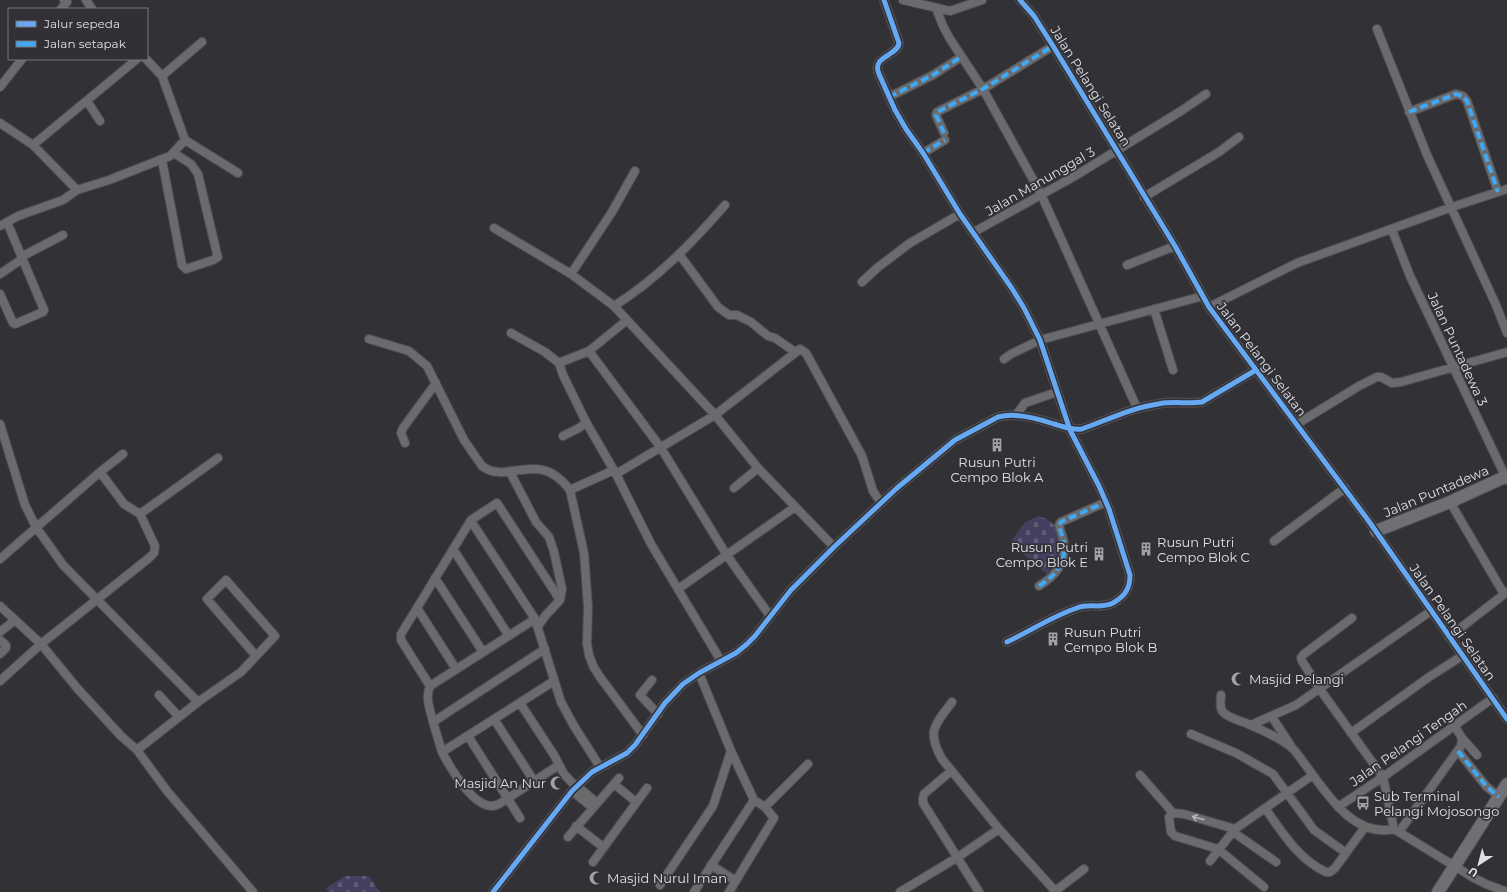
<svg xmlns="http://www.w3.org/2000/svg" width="1507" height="892" viewBox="0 0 1507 892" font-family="Montserrat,sans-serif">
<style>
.cemetery{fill:url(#cemetery-stones)}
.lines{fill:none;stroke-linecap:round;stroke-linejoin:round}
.street-casing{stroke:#4e4d51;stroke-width:10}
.secondary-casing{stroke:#4e4d51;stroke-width:14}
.street{stroke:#6b6b6e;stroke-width:8}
.secondary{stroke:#706f76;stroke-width:12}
.quiet{stroke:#3fa9f5;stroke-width:4;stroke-dasharray:8 4;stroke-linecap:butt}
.cycleway-casing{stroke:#313037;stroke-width:8}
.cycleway{stroke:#66a8f1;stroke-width:5}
.oneway{stroke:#b7b6bb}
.labels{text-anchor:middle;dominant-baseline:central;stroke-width:3.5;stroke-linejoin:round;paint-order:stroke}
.street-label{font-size:13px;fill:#e0dfe4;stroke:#313037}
.poi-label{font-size:13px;fill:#e0dfe4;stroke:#313037;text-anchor:start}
</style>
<defs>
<pattern id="cemetery-stones" width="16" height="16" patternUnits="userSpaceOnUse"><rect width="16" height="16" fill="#45405f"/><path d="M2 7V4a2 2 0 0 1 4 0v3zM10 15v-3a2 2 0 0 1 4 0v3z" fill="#605b76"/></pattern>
</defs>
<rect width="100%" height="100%" fill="#323136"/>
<!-- cemetery -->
<path class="cemetery" d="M1039 516C1044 518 1049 520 1053 524 1059 532 1063 549 1058 558 1055 564 1050 569 1047 574L1010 543 1025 522Z
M345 876H369L380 892H329L326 888Z"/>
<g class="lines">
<!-- street casing -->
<g class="street-casing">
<path id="street" d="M86 0 92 9
M884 0 899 43C898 56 871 56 879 74L895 110 906 129 923 153 960 214 1011 287 1024 308 1040 340 1070 430 1099 486 1109 509 1130 575C1130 589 1125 596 1113 603 1101 609 1089 603 1077 608 1053 616 1030 631 1007 642
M903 0 950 11 982 0
M1020 0 1034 16 1053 46 1175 246 1209 307 1368 520 1507 719
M936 8 943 26 950 39 983 89 1041 194 1137 408
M61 9 67 2 64 0
M1377 29 1427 155 1496 305 1507 333
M146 59 162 76 185 140 238 173
M162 76 202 42
M0 87 22 59
M889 97 933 75 961 57
M87 101 100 121
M1409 112 1456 94 1463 96 1467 101 1498 192
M0 123 33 145 77 190
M944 133 936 115 937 112 983 89 1053 46
M33 145 137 59
M923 153 945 140
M162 160 182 265 186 269 213 260 218 257 217 254 198 174 191 164 174 153
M1144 197 1219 152 1239 137
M0 226 18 216 63 200 77 190 109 180 170 156 185 140
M494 228 571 274 614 306 715 415 758 468 834 547
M1392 230 1410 276 1507 480
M974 232 1075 176 1181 111 1206 94
M679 254 718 307 729 315H737L751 322 768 336 775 338 795 352
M21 257 63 235
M1127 265 1175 246
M0 274 22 259
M571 274 612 212 635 171
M862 282 877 268 910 243 960 214
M0 294 13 323 15 324 43 312 44 310 7 222
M614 306C657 279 692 243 725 205
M1209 307 1297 263 1452 207 1507 189
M1154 309 1173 370
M627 320 589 351 559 363 563 375 586 422 616 474 651 544 721 661
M511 333 545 352 559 363
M369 339 409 351 427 366 464 440 482 466C508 486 538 447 570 490L584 553 588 607 587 644 589 655 593 666 600 677 643 735
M589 351 661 448 726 554 770 616
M1004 359 1011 354 1040 340 1203 296
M1016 415 1025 403 1057 392
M0 424 25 505 36 527 63 565 198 702
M1297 424 1359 386 1377 377H1381L1392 383 1401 382 1507 352
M563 436 579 428 586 422
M405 443 401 433 403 428 436 383
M100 472 123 454
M510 472 536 522 549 537 554 552 562 589 560 600 546 615 538 626
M616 474 715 415 800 349 806 353 862 456 873 491 881 503
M734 488 758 468
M570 490 614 470
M1450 502 1504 594
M140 514 218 458
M471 521 535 619 561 702 574 726 600 767
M1274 541 1345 488
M453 549 509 636
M0 559 100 472 124 504 140 514 155 546 154 553 149 558 41 644 0 681
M435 578 483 652
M1039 586C1055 576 1066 564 1064 543 1063 537 1060 531 1059 525L1061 522 1106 502
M678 589 795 507
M0 606 41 644 77 688 121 736 137 750 167 791 253 892
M417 608 456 669
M1352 618 1304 654 1301 658 1302 661 1319 688 1383 777 1394 829 1474 878 1486 884 1507 892
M0 632 15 620
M1449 637 1507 592
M0 640 6 645V648L0 654
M699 673 731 751 754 800 765 807 774 818 729 892
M652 680 640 695 658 714
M554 681 442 752C450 767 477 816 499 804L559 765
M430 686 401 640V634L471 520 497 503 560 600
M159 695 179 717
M1221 695C1221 700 1219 708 1223 712 1229 719 1243 721 1250 725 1262 730 1281 739 1291 747 1296 751 1300 758 1304 763 1326 792 1352 838 1394 829
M952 702C935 725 926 731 942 759L999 829 1056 892
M520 703 554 755 564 774 576 787
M1272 717 1291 746
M494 719 534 781
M433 722C430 709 425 698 430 686L535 619
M1251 725 1296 705 1431 611
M1351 733 1429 677 1462 656
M1191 734 1236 753 1273 774 1314 830 1346 853
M468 736 520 818
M1462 738 1477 755
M137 750 198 702 241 672 275 636 226 580 207 599 256 656
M1458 751 1486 786 1499 797
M442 752 433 722 545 649
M951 771 924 794 923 798V803L979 892
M1140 775 1173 813
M614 784 636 802
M577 786 597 803
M572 791 593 808
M765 807 808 764
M1338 807 1383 777 1493 698
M1265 808C1281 831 1299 860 1326 872H1330L1335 868 1365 827
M576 826 603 847
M1235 829 1184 814 1173 813 1169 817 1171 832 1175 836 1218 849 1264 887
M1233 832 1276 862
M1399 832 1461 746 1462 738 1454 725
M568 837 619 778
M1210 861 1235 829 1313 775
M593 862 647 788
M711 865 736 881
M660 885 713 806 731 751
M493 892 572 791 592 772 627 753 635 745 665 703 683 684 699 673 736 653 747 644 755 636 791 590 834 547 897 488 955 440 998 417C1016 412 1037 418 1054 424 1064 427 1071 430 1082 429 1107 420 1131 408 1158 404 1172 401 1187 404 1202 402L1256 370
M694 892 754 800
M900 892 958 857 999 829
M1054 892 1084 869"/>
</g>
<!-- secondary casing -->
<g class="secondary-casing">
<path id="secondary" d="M1376 531 1450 502 1507 476
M1438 892 1507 784"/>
</g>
<!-- street -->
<use href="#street" class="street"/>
<!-- secondary -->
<use href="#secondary" class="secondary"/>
<!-- quiet -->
<path class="quiet" d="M889 97 933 75 961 57
M1409 112 1456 94 1463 96 1467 101 1498 192
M944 133 936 115 937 112 983 89 1053 46
M923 153 945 140
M1039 586C1055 576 1066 564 1064 543 1063 537 1060 531 1059 525L1061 522 1106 502
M1458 751 1486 786 1499 797"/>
<!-- cycleway casing -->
<g class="cycleway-casing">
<path id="cycleway" d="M884 0 899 43C898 56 871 56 879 74L895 110 906 129 923 153 960 214 1011 287 1024 308 1040 340 1070 430 1099 486 1109 509 1130 575C1130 589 1125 596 1113 603 1101 609 1089 603 1077 608 1053 616 1030 631 1007 642
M1020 0 1034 16 1053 46 1175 246 1209 307 1368 520 1507 719
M493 892 572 791 592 772 627 753 635 745 665 703 683 684 699 673 736 653 747 644 755 636 791 590 834 547 897 488 955 440 998 417C1016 412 1037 418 1054 424 1064 427 1071 430 1082 429 1107 420 1131 408 1158 404 1172 401 1187 404 1202 402L1256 370"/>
</g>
<!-- cycleway -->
<use href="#cycleway" class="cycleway"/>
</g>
<!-- one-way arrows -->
<defs><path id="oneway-shaft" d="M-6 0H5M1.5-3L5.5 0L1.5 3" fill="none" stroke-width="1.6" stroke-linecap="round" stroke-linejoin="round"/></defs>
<use class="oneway" href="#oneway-shaft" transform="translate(1198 818) rotate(-165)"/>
<!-- icons -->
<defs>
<g id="building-bare" transform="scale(1.08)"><path d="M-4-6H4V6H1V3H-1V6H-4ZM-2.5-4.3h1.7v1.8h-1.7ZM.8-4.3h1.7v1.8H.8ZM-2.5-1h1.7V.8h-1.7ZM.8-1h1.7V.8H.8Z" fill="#a3a2a7" stroke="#313037" stroke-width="2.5" paint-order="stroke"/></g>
<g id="mosque-bare" transform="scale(1.08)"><path d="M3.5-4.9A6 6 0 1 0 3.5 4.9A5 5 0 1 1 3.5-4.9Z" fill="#a3a2a7" stroke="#313037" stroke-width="2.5" paint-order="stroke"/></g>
<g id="bus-bare" transform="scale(1.08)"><path d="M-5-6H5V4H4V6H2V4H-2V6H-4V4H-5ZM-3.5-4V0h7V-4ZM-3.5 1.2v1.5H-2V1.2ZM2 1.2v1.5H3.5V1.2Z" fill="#a3a2a7" stroke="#313037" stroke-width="2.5" paint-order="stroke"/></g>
</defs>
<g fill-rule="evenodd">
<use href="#building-bare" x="997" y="445"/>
<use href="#building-bare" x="1146" y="549"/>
<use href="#building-bare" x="1099" y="554"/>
<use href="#building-bare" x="1053" y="639"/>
<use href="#mosque-bare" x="1238" y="679"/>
<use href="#mosque-bare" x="557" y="783"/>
<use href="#bus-bare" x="1363" y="803"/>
<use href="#mosque-bare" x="596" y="878"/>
</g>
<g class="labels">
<!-- street labels -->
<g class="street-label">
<text transform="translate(1091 86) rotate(58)">Jalan Pelangi Selatan</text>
<text transform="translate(1040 181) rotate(-30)">Jalan Manunggal 3</text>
<text transform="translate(1458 349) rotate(65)">Jalan Puntadewa 3</text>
<text transform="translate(1262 359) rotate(53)">Jalan Pelangi Selatan</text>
<text transform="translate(1436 491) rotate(-23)">Jalan Puntadewa</text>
<text transform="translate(1453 622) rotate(55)">Jalan Pelangi Selatan</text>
<text transform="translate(1408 743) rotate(-35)">Jalan Pelangi Tengah</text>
</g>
<!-- poi labels -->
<g class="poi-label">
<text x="997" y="462" text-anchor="middle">Rusun Putri<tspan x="997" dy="15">Cempo Blok A</tspan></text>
<text x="1157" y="542">Rusun Putri<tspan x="1157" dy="15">Cempo Blok C</tspan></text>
<text x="1088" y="547" text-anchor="end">Rusun Putri<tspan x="1088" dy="15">Cempo Blok E</tspan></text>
<text x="1064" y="632">Rusun Putri<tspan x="1064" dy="15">Cempo Blok B</tspan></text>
<text x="1249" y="679">Masjid Pelangi</text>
<text x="546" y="783" text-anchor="end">Masjid An Nur</text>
<text x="1374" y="796">Sub Terminal<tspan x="1374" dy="15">Pelangi Mojosongo</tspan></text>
<text x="607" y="878">Masjid Nurul Iman</text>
</g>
</g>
<!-- legend -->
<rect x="8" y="8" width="140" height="52" fill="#313037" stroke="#77767c"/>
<rect x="16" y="21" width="20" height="6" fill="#66a8f1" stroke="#77767c"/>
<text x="44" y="28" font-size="12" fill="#e0dfe4">Jalur sepeda</text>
<rect x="16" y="41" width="20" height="6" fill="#3fa9f5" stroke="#77767c"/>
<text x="44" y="48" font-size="12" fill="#e0dfe4">Jalan setapak</text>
<!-- north arrow -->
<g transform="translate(1479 864) rotate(216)" stroke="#313037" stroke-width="3" paint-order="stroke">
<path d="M0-3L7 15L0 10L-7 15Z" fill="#e0dfe4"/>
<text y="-6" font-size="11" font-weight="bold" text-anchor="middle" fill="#e0dfe4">U</text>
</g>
</svg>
